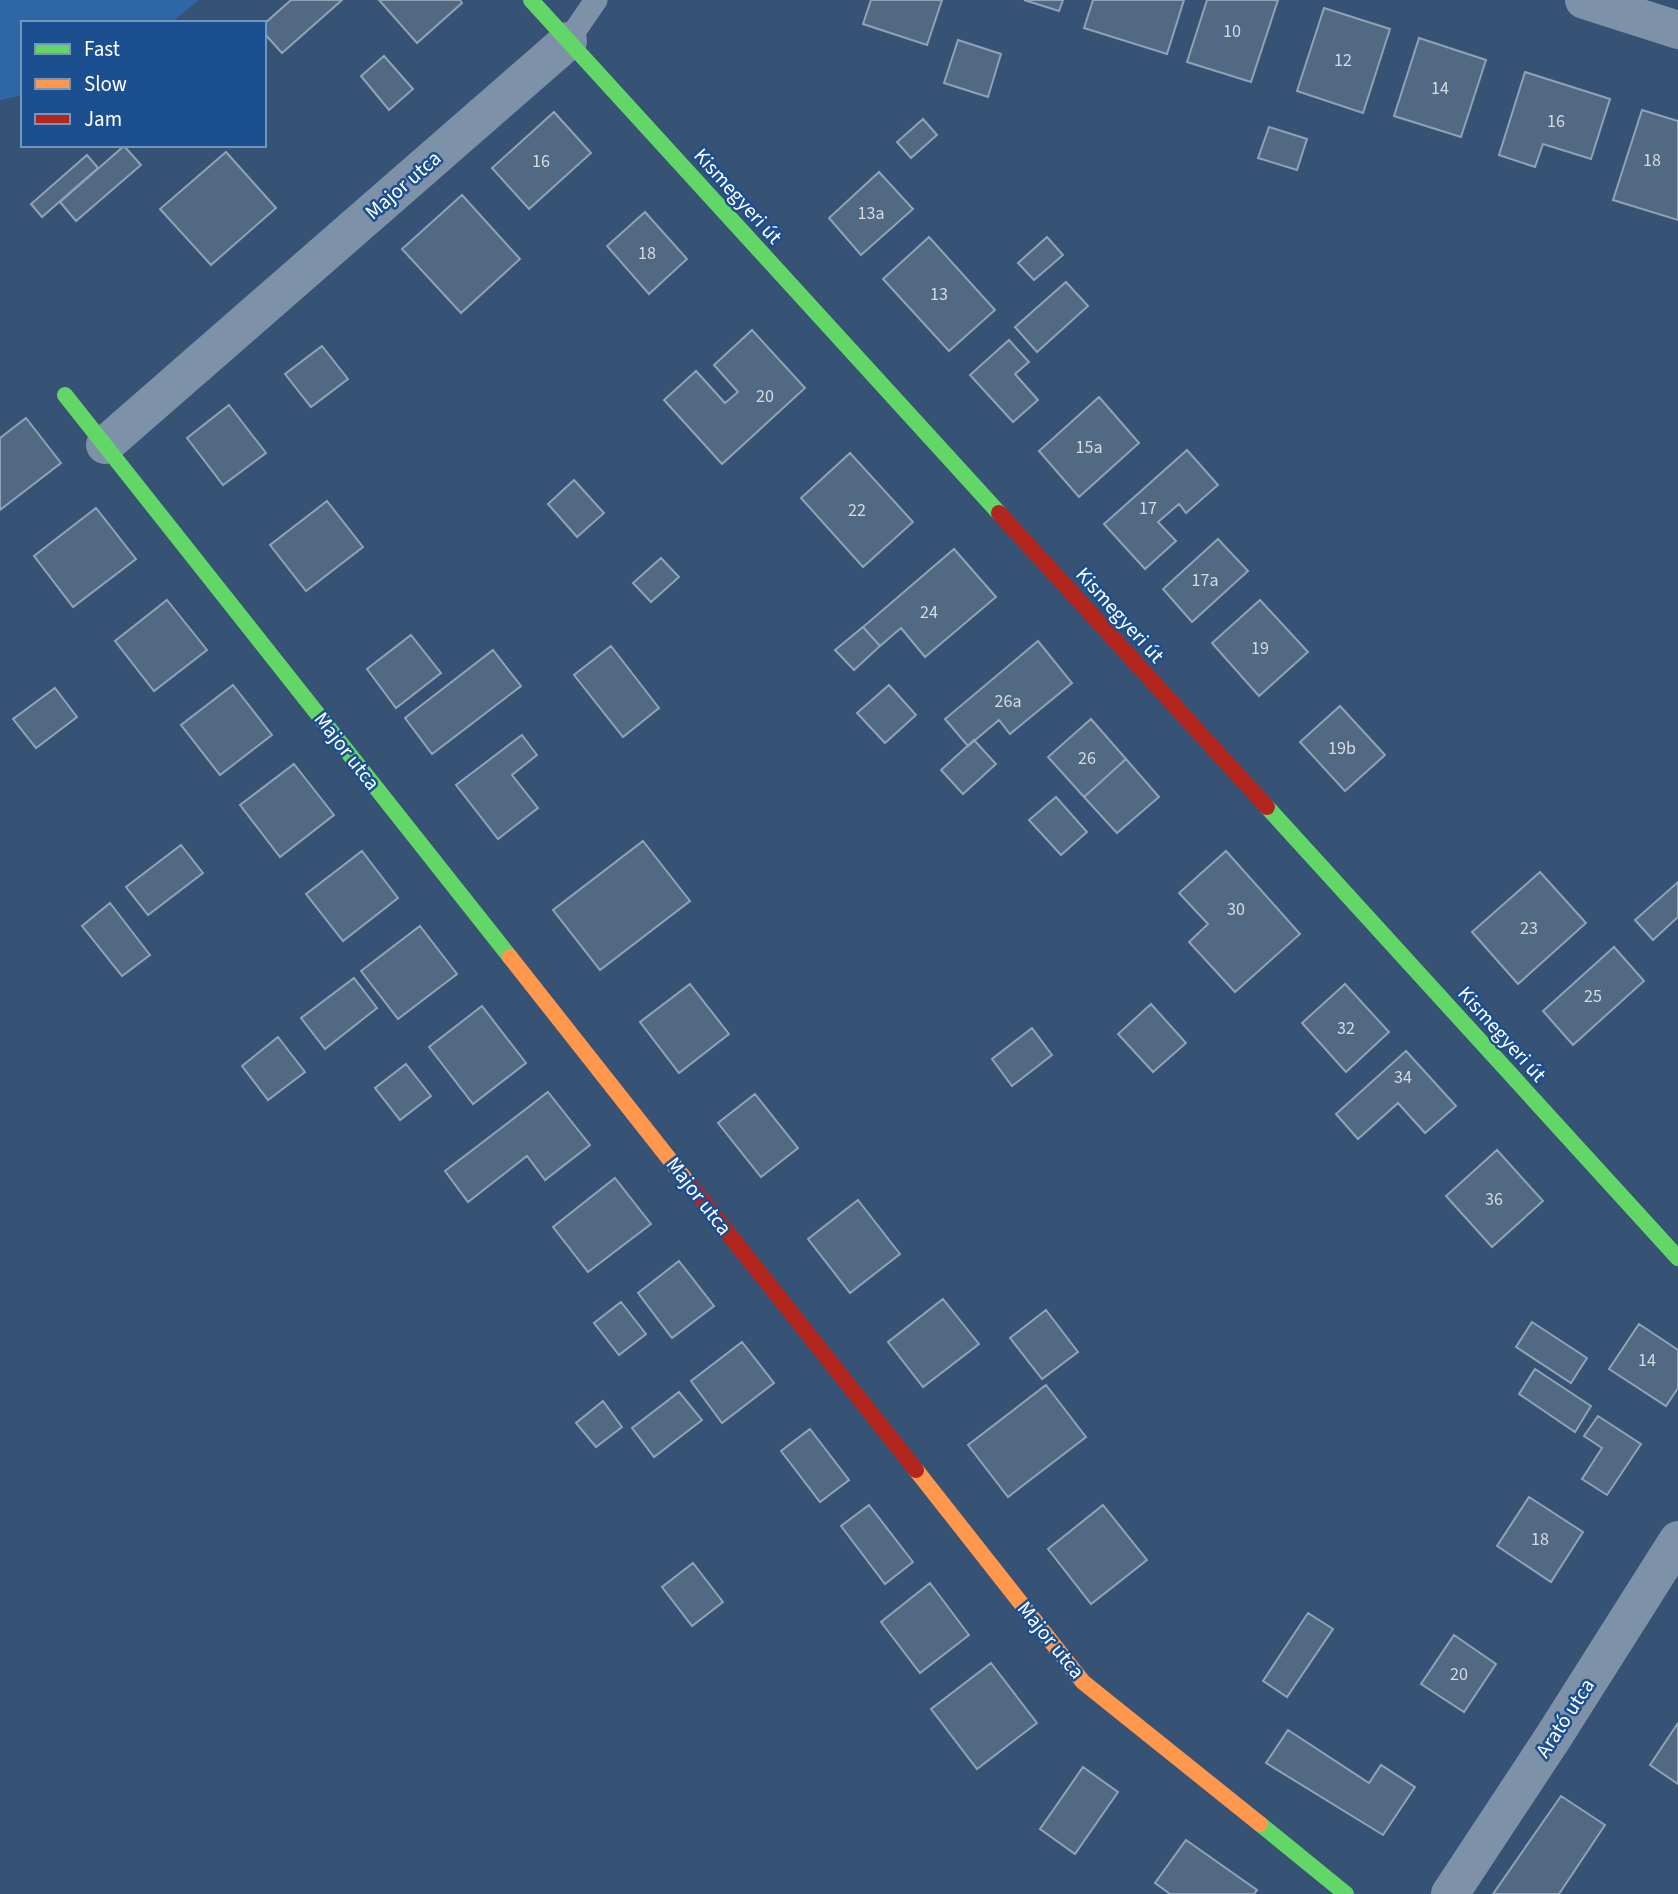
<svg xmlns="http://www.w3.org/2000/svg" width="1678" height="1894" viewBox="0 0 1678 1894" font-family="'Source Sans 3',sans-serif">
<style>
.green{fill:#2f66a5}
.building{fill:#526984;stroke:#92a2b6;stroke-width:2}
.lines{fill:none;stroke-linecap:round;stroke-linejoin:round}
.lane{stroke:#7d92a8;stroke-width:23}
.street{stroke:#7d92a8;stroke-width:38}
.fast{stroke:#63d668;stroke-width:16}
.slow{stroke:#ff974d;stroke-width:16}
.jam{stroke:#b3261e;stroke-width:16}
.labels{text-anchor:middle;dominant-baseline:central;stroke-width:5;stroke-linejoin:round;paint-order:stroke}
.number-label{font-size:18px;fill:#d4dae0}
.street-label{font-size:21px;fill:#fff;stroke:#1b4f8f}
</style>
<rect width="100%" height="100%" fill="#365274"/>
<!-- green -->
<path class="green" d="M0 0H199L171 23H23V95L0 100Z"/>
<!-- building -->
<path class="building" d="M291 0H342L282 53 264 33V24Z
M379 0H460L462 3 417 43Z
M871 0H942L927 45 863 24Z
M1024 0H1063L1059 11Z
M1093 0H1184L1167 54 1084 28Z
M1207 0H1278L1251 82 1187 62Z
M1324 8 1390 29 1363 113 1297 91Z
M1419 38 1486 60 1461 137 1394 116Z
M958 40 1001 54 988 97 944 83Z
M384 56 413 89 389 110 361 76Z
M1525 72 1610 99 1591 159 1543 144 1535 167 1499 155Z
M1642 110 1678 121V220L1613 200Z
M554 112 591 153 529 209 492 168Z
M923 119 937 135 911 158 897 142Z
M1269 127 1307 139 1297 170 1258 158Z
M124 146 141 165 76 221 60 202Z
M226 152 276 208 211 265 160 209Z
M87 155 98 168 42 217 31 204Z
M879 172 913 209 861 255 829 218Z
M462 195 520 259 461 313 402 249Z
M645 212 687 259 649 294 607 246Z
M929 237 995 310 949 351 883 279Z
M1047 237 1063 255 1034 280 1018 263Z
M1066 282 1088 306 1037 352 1015 327Z
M752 330 805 388 722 464 664 400 696 371 725 403 738 392 714 365Z
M1009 340 1029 362 1015 374 1038 400 1013 422 970 375Z
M322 346 348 379 311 407 285 374Z
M1099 397 1139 443 1079 497 1039 451Z
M229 405 266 453 223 485 187 438Z
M26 418 61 463 0 510V438Z
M1187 450 1218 485 1186 513 1179 504 1158 522 1176 541 1145 569 1104 524Z
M850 453 913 522 863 567 801 498Z
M574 480 604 513 577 537 548 504Z
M327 501 363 547 306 591 270 545Z
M96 508 136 559 73 607 34 556Z
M1218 539 1248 571 1192 622 1163 589Z
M954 549 996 597 925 657 901 628 880 646 863 627Z
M661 558 679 577 651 602 633 583Z
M167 600 207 650 154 691 115 641Z
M1260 600 1308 652 1259 696 1212 643Z
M863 627 880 646 854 670 835 650Z
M411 635 441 673 396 708 367 669Z
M1038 641 1072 683 1010 734 999 720 968 746 945 719Z
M611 646 659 708 623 737 574 675Z
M493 650 521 686 432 754 405 718Z
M233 685 272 735 220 775 181 725Z
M889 685 916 715 885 743 857 713Z
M55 688 77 717 36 748 13 719Z
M1340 706 1385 755 1345 791 1300 742Z
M1091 719 1126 759 1084 797 1048 757Z
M522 735 537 755 512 775 538 808 498 839 456 785Z
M974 740 996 764 963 794 941 770Z
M1126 759 1159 797 1117 833 1084 797Z
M294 764 334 815 280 857 240 805Z
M1056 797 1087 832 1061 855 1029 820Z
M643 841 690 901 600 970 553 910Z
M181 845 203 873 148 915 126 887Z
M362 851 398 898 343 941 306 894Z
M1226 851 1300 934 1235 992 1189 942 1208 924 1179 893Z
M1540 872 1586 923 1518 984 1472 932Z
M1678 882V917L1653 940 1635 920Z
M110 903 150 955 122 976 82 926Z
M420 926 457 974 398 1019 361 971Z
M1614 947 1644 981 1573 1045 1543 1011Z
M354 978 377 1008 325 1049 301 1018Z
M690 984 729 1034 679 1073 640 1022Z
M1345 984 1389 1032 1346 1072 1302 1023Z
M1151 1004 1186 1043 1153 1072 1118 1034Z
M482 1006 526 1063 473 1104 429 1047Z
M1032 1028 1052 1055 1012 1086 992 1059Z
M278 1037 305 1072 268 1100 242 1066Z
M1406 1051 1456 1106 1425 1133 1398 1103 1358 1139 1336 1114Z
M406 1064 431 1096 400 1120 375 1088Z
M548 1092 590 1145 545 1180 527 1156 468 1202 445 1171Z
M755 1094 798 1148 761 1177 718 1123Z
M1497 1150 1543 1201 1492 1247 1446 1196Z
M615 1178 651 1224 588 1272 553 1227Z
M858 1200 900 1254 850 1293 808 1239Z
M679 1261 714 1306 672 1338 638 1293Z
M943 1299 979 1344 923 1387 888 1342Z
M621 1302 646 1334 619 1355 594 1323Z
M1046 1310 1078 1352 1042 1379 1010 1338Z
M1532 1322 1587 1358 1571 1383 1516 1347Z
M1639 1324 1678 1350V1388L1666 1406 1609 1369Z
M742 1342 774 1383 722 1423 691 1381Z
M1535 1369 1591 1406 1575 1432 1519 1394Z
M1046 1385 1086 1437 1008 1497 968 1445Z
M679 1392 702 1420 654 1457 632 1428Z
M603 1401 622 1427 596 1447 576 1423Z
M1598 1416 1641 1444 1607 1495 1582 1479 1602 1448 1584 1436Z
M810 1429 849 1480 820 1502 781 1451Z
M1529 1497 1583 1532 1551 1582 1497 1546Z
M869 1505 913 1562 885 1584 841 1526Z
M1103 1505 1147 1560 1091 1604 1048 1549Z
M693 1563 723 1602 692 1626 662 1587Z
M930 1583 969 1635 920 1673 881 1622Z
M1308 1613 1333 1629 1287 1697 1263 1681Z
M1454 1635 1496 1664 1464 1712 1421 1684Z
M991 1663 1037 1723 977 1769 931 1709Z
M1678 1723V1784L1650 1765Z
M1288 1730 1369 1783 1381 1765 1415 1787 1383 1835 1266 1763Z
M1083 1767 1118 1792 1075 1854 1040 1829Z
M1561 1796 1605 1825 1559 1894H1493Z
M1186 1840 1257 1890 1254 1894H1170L1155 1883Z"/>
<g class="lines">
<!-- lane -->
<path class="lane" d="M568 41 596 0"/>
<!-- street -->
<path class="street" d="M1584 0 1678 30
M105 445 568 41
M1450 1894 1554 1736 1678 1540"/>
<!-- fast -->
<path class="fast" d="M531 0 999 513
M65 395 510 957
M1267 807 1678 1258
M1260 1824 1346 1894"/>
<!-- slow -->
<path class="slow" d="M510 957 689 1184
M916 1470 1083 1682 1260 1824"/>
<!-- jam -->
<path class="jam" d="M999 513 1267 807
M689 1184 916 1470"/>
</g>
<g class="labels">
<!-- number labels -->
<g class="number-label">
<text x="1232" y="31">10</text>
<text x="1343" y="60">12</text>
<text x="1440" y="88">14</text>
<text x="1556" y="121">16</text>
<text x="1652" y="160">18</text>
<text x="541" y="161">16</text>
<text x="871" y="213">13a</text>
<text x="647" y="253">18</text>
<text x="939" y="294">13</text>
<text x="765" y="396">20</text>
<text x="1089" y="447">15a</text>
<text x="1148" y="508">17</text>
<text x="857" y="510">22</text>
<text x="1205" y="580">17a</text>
<text x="929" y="612">24</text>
<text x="1260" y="648">19</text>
<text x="1008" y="701">26a</text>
<text x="1342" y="748">19b</text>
<text x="1087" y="758">26</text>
<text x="1236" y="909">30</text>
<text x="1529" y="928">23</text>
<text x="1593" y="996">25</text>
<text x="1346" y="1028">32</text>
<text x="1403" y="1077">34</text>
<text x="1494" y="1199">36</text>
<text x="1647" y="1360">14</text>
<text x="1540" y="1539">18</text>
<text x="1459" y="1674">20</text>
</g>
<!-- street labels -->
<g class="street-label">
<text transform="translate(403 185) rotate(-41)">Major utca</text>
<text transform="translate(738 196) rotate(48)">Kismegyeri út</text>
<text transform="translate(1120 615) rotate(48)">Kismegyeri út</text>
<text transform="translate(347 751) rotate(52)">Major utca</text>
<text transform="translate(1502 1034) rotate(48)">Kismegyeri út</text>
<text transform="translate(699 1196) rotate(52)">Major utca</text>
<text transform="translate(1051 1640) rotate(51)">Major utca</text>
<text transform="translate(1565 1718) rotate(-57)">Arató utca</text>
</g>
</g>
<!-- legend -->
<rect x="21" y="21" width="245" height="126" fill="#1b4f8f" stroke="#7695bc" stroke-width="2"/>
<rect x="35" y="44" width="35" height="10" fill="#63d668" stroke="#7695bc" stroke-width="2"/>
<text x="84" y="56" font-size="21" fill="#ffffff">Fast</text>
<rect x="35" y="79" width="35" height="10" fill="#ff974d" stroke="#7695bc" stroke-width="2"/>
<text x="84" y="91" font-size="21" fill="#ffffff">Slow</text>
<rect x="35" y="114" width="35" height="10" fill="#b3261e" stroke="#7695bc" stroke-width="2"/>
<text x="84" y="126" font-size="21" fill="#ffffff">Jam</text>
</svg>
